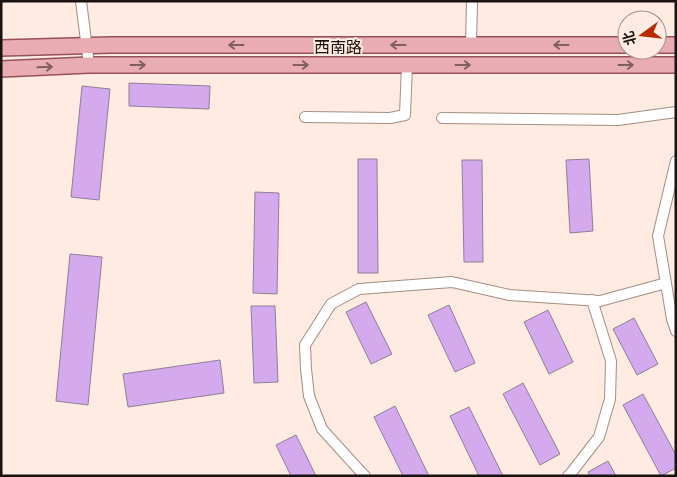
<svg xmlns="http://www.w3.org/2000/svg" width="677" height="477" viewBox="0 0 677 477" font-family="'Sofia Sans Condensed','Noto Sans SC',sans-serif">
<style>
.building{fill:#d5a9ee;stroke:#8c8094}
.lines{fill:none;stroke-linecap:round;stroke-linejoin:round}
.minor-casing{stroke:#a48d81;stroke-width:12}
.primary-casing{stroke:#965257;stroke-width:18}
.minor{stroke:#fff;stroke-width:10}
.primary{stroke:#e8acb2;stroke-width:15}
.oneway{stroke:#815f60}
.labels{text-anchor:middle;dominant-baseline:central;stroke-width:4;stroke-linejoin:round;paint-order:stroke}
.street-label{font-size:16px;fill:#1a120e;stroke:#ffebe1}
</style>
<rect width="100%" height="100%" fill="#ffebe1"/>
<!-- building -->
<path class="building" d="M129 83 210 86 209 109 129 106Z
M82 86 110 89 99 200 71 197Z
M358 159H377L378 273H358Z
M589 159 593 231 570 233 566 160Z
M462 160H482L483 262H464Z
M255 192 279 193 277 294 253 293Z
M70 254 102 257 88 405 56 401Z
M366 302 392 354 371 364 346 312Z
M449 305 475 363 455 372 428 315Z
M251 306H275L278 382 254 383Z
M548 310 573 362 549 374 524 322Z
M634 318 658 364 637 375 613 329Z
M220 360 224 393 128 407 123 374Z
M523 383 560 454 540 465 503 394Z
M643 394 676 455V468L661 476 623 405Z
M395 406 429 476H403L374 417Z
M469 407 503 476H479L450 416Z
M296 435 316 476H291L276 445Z
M608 461 616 476H590L588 472Z"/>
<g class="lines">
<!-- minor casing -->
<g class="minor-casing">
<path id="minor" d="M81 1 89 65
M471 45 472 1
M305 117 390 118 405 115 407 65
M442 118 618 120 676 112
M676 161 658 236 672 319 676 331
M365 476 361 472 322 429 309 396 306 369 305 345 331 304 359 289 452 282 509 295 600 301 666 283
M568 476 571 473 599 437 610 399 611 361 592 300"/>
</g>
<!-- primary casing -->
<g class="primary-casing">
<path id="primary" d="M657 45H676
M1 48 110 45H627
M1 69 89 65H676"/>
</g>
<!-- minor -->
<use href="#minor" class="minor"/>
<!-- primary -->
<use href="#primary" class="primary"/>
</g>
<!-- one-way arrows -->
<defs><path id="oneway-shaft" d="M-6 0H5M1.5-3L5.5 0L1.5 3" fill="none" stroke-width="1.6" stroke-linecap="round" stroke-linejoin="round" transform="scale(1.25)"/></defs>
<g class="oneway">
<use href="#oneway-shaft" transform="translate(236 45) rotate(-180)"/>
<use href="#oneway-shaft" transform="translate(398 45) rotate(-180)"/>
<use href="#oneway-shaft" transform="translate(561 45) rotate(180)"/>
<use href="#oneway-shaft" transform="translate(138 65)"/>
<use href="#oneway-shaft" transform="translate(301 65)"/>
<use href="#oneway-shaft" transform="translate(463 65)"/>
<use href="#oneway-shaft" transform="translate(626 65)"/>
<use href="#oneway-shaft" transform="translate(45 67) rotate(-2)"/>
</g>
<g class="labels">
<!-- street labels -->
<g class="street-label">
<text x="338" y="48">西南路</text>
</g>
</g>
<!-- border -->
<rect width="677" height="477" fill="none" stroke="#1a120e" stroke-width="5"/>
<!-- north arrow -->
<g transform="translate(642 35) rotate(255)"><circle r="24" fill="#ffebe1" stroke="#a3948d"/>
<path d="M0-4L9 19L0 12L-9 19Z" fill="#b72c05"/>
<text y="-8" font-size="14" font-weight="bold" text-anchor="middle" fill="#1a120e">北</text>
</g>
</svg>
